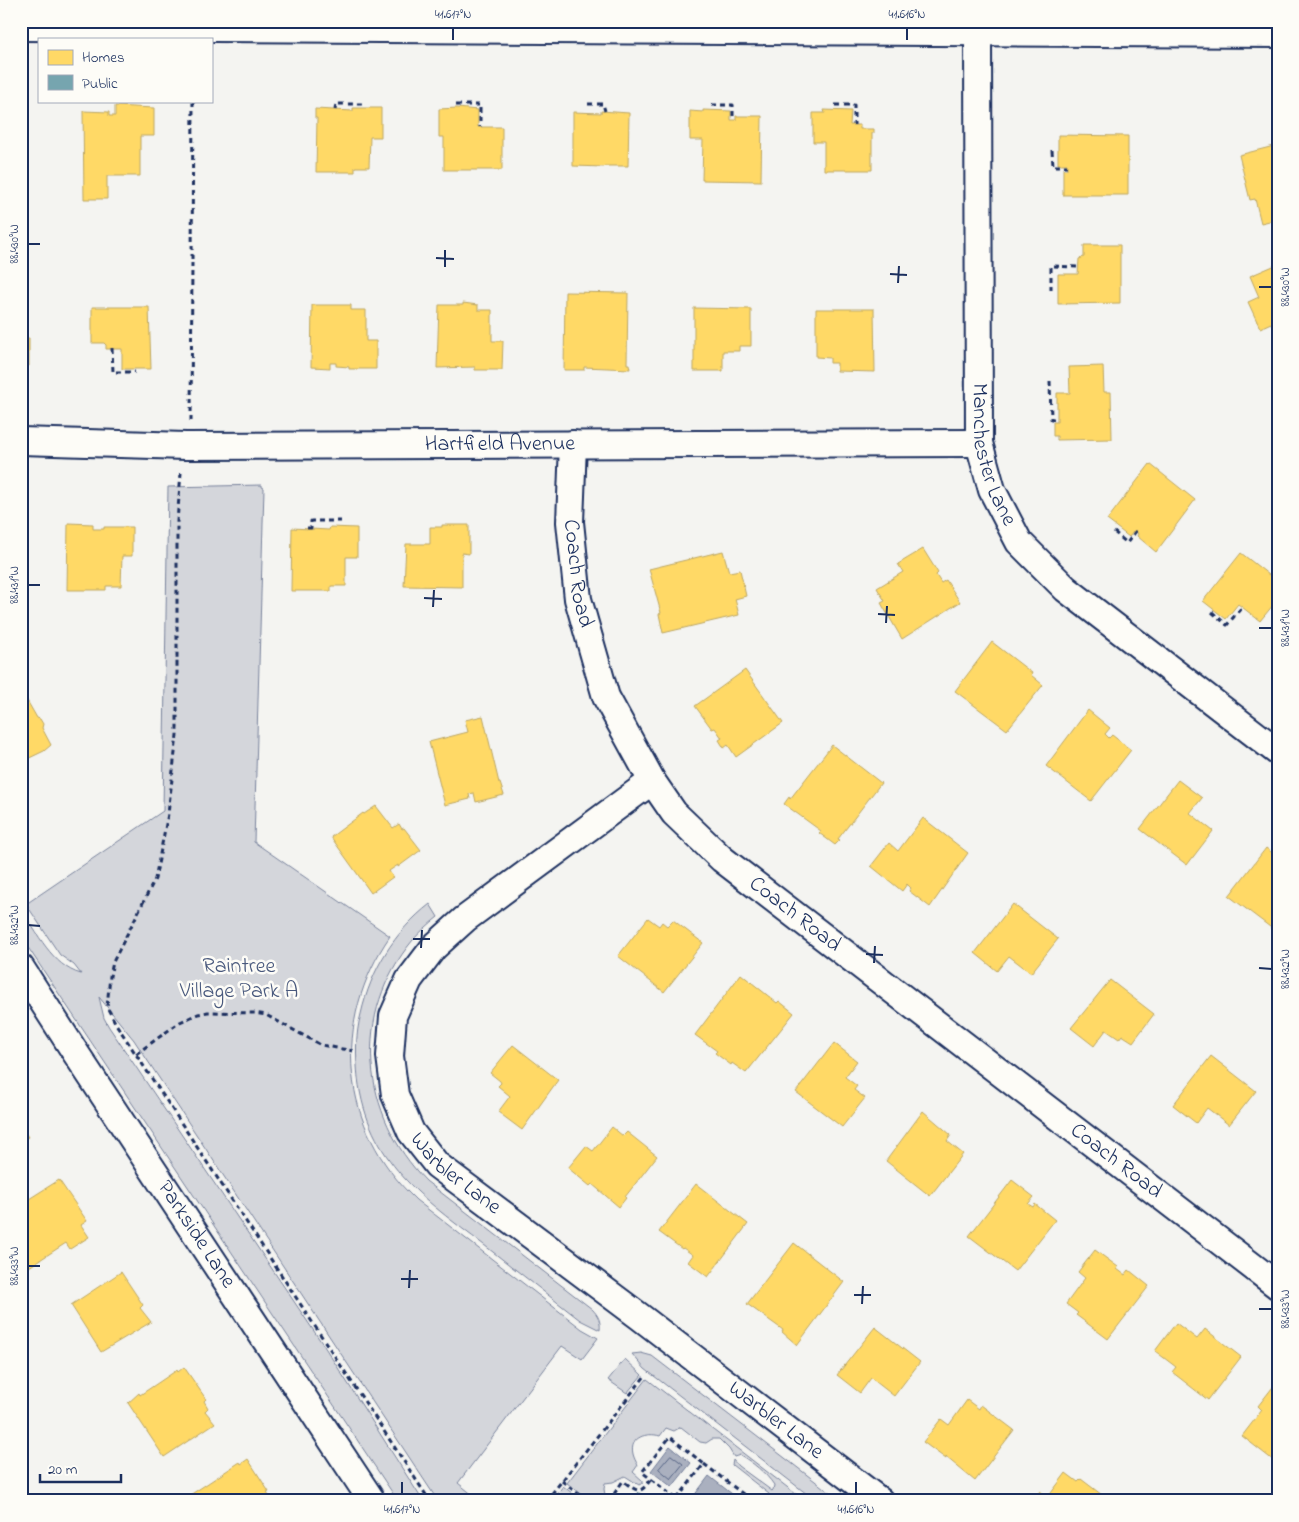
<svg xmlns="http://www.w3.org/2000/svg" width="1299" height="1522" viewBox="0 0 1299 1522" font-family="'Indie Flower',sans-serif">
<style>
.green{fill:#d4d6db;stroke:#78829c}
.water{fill:#aab0bf;stroke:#717c98}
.homes{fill:#ffd966;stroke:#bba664}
.public{fill:#76a5af;stroke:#5b8297}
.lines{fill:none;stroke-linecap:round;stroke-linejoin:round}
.shore{stroke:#546385;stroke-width:1}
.minor-casing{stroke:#1b2f5e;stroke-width:30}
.path{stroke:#1b2f5e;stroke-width:3;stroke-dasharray:5 4;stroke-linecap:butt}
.minor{stroke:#fdfcf7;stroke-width:26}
.ticks{fill:none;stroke:#1b2f5e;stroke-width:2}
.labels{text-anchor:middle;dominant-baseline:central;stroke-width:5;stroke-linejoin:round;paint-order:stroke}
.street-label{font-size:22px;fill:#1b2f5e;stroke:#fdfcf7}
.park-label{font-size:22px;fill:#49597d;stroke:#fdfcf7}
.neatline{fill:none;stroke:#1b2f5e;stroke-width:2}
.ticks-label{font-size:12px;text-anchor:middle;fill:#1b2f5e}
</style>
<rect width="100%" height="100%" fill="#f4f4f1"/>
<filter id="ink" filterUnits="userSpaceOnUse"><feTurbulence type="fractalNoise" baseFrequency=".02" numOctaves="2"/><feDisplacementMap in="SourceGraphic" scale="10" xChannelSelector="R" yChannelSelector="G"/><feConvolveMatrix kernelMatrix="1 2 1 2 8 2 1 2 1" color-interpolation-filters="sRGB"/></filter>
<g filter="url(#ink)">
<!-- green -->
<path class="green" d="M262 485V487L264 488 254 842 390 936C331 1022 340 1128 416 1200L582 1329 598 1338 582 1359 562 1346 458 1483 474 1496 473 1501H438L134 1040 99 997 104 1018 109 1027 324 1346 423 1501H398L21 937V909C37 932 52 966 81 974L74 965 60 955 26 904 163 811 168 487Z
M430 904 438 917C429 924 420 932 413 940 351 1014 361 1114 426 1181L592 1309C598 1315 601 1321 600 1330L580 1320C548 1295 516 1270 484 1245 423 1199 368 1161 358 1078 356 1057 355 1035 361 1014 371 970 394 932 430 904Z
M641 1353 652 1356 841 1501H816L645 1369 632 1354Z
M625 1359 642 1375 627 1393 608 1380Z
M647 1379 805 1501H767L769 1494 732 1465 733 1460 738 1466 772 1491 773 1490 774 1485C766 1473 752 1462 740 1455L734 1457 729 1449 719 1439H712L706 1443 700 1442 681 1427 674 1431 666 1428 660 1436C647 1432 629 1437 633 1454 634 1458 636 1462 638 1465L633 1472 643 1481V1483L639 1485 625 1476 613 1482 605 1483 604 1489 606 1501H591L567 1483Z
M563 1486 582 1501H552Z"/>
<!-- water -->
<path class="water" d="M670 1446 691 1463 672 1487 651 1471Z
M709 1476 741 1501H690Z"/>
<!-- homes -->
<path class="homes" d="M21 105H23V134H21Z
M115 106 154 108V136H140V176H107V199H84L83 111 109 112V116H115Z
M353 108H381V137H370L369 167H355V172H316L317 118H315V109L353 111Z
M457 108 478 110V127H502V170H444V137H439V109Z
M703 110 731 111V120H736V116H762L761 181 702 180 703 140H690V111L703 112Z
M824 110 851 111 850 125H860V129H874V133H872V170H824V142H813V113H825Z
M601 111 629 113 628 166H604V167L573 166V112L601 113Z
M1058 135 1128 136V195H1063V169H1067V164H1058Z
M1278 145V219L1261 223 1255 199 1250 200 1239 155Z
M1084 245H1120V303L1058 304V274H1078L1079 259 1084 257Z
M1278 264V336H1277L1271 323 1260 328 1248 302 1259 297 1250 276Z
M565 292 628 293 627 364H629L630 369 584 367V370H564Z
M463 303 478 305V310H492V341H503L502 370H475V367L437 368 439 305H463Z
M312 305H351V310H366V341H376V369H349V367L336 366V363H330V368L311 367Z
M92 307H149L151 369H122V349H106V345L104 343H92Z
M694 308 751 309V346H739V351H723V371H694Z
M816 309H874L875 372 837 371V363H830V358L816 357Z
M21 338H29V366H21Z
M1103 366 1104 392H1111L1112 439 1057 440V436H1053V422H1057V393H1070L1069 367Z
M1150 464 1195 500 1156 552 1137 536 1138 534 1136 531H1134L1129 537 1107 520Z
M68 523 93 524V529H104V527H132V556H122L121 586H106V590H67Z
M442 525H469V554L462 553V587L404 586 406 544H430V527H442Z
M330 527 357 528V557H346V586H331V591H291L292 528 329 530Z
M923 549 938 573 936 575 941 583 946 580 960 602 902 639 881 603 885 601 877 588 903 572 898 564Z
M723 551 729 572 740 570 746 596 735 599 739 615 663 633 659 614 661 613 649 569Z
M1241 553 1278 582V599L1260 621 1238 604 1226 619 1203 601Z
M992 642 1032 673 1031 675 1043 685 1007 730 955 691Z
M745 670 783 723 736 757 728 745 724 748 719 740 722 738 715 728 712 729 695 706Z
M21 690 37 718 40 719 43 724 42 728 51 745 44 751 21 762Z
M1088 710 1110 728 1105 734 1109 738 1112 735 1131 750 1091 801 1046 766Z
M483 716 499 783H500L504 795 476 802 474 793 469 794 470 799 445 805 429 742 468 732 465 720Z
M832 745 881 783 838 839 840 840 835 845 819 833 821 831 784 804 789 797 790 799Z
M1178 780 1202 798 1190 813 1213 831 1187 865 1140 829Z
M376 806 393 828 399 824 402 829 404 828 421 850 398 867V865L389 871 393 877 371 893 331 837 363 813 364 814Z
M923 818 968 853 930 907 909 891 911 888 907 884 902 891 871 866 889 843 898 851Z
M1266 848 1278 857V933L1229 896Z
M1013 904 1058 939 1031 973 1009 956 997 971 975 953Z
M648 918 659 926 662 922 667 926 673 920 703 943 664 992 618 956Z
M741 974 777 1003 779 1001 794 1013 746 1073 732 1063 731 1065 715 1053 717 1051 695 1035Z
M1110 980 1154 1014 1133 1042 1122 1035 1119 1039 1106 1030 1094 1046 1071 1028Z
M834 1043 857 1061 845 1077 857 1086 854 1090 865 1098 842 1127 796 1092Z
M513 1045 558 1080 522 1130 498 1112 510 1096 498 1086 501 1083 500 1081 490 1073Z
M1211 1056 1256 1091 1229 1125 1207 1108 1196 1123 1173 1105Z
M923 1111 951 1135 947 1141 963 1154 930 1196 886 1161Z
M21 1127 28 1137 23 1140H21Z
M612 1127 623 1136 627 1132 657 1156 625 1197 626 1198 619 1207 592 1184 590 1186 568 1168 586 1146 593 1151Z
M59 1180 87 1221 81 1225 89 1237 70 1249 66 1243 29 1267 21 1255V1204Z
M1012 1180 1034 1197 1028 1204 1033 1207 1035 1204 1055 1220 1015 1271 969 1236Z
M696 1184 748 1224 708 1277 688 1262 693 1255 683 1248 682 1249 659 1232Z
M794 1243 844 1282 797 1345 782 1332 783 1330 747 1304Z
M1095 1250 1118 1267 1117 1269 1125 1275 1129 1270 1149 1286 1108 1339 1076 1315 1078 1313 1066 1304 1085 1278 1078 1272Z
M121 1272 143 1305 140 1308 151 1322 101 1352 71 1305Z
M1176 1323 1197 1339 1205 1329 1241 1357 1208 1400 1172 1372 1176 1367 1155 1351Z
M875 1327 920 1362 894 1396 871 1378 860 1393 837 1375Z
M184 1367 206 1399 204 1401 208 1408 205 1411 215 1423 164 1457 128 1403 139 1393 140 1395 177 1370 178 1372Z
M1276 1383 1278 1384V1464L1242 1436 1262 1410 1258 1406Z
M967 1400 979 1409 981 1405 1014 1430 975 1481 946 1457V1459L923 1442 941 1419 949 1425Z
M248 1459 269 1492 267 1493 272 1500 194 1501 190 1495 240 1462 241 1464Z
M1066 1473 1078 1482 1081 1479 1110 1501H1032L1040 1491 1048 1497Z"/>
<!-- public -->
<path class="public" d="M638 1492 649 1501H631Z"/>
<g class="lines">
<!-- shore -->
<path class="shore" d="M671 1455 683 1464 671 1479 659 1469Z"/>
<!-- minor casing -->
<g class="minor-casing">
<g id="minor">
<path d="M21 27 1278 34"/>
<path id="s1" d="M978 31 979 443 992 490 1019 542 1066 589 1278 752"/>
<path id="s2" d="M21 441 186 446 979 443"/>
<path id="s3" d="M573 444 570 522 578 599 606 697 652 781 674 813 722 859 1278 1286"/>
<path id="s4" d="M652 781 465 919 434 947 409 980 393 1016 390 1056 395 1095 411 1132 437 1165 639 1316 880 1501"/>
<path id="s5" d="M21 968 75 1052 372 1501"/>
</g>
</g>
<!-- path -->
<path class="path" d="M588 104H603L605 111
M456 105H480V127
M712 105H733V120
M835 105H854V125
M335 110 336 104H363
M1052 150 1053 166H1067
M1051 290V266L1078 267
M112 348 113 372H135
M1050 381 1051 419H1057
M191 421 193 101
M181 473 177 521V735L168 814 155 879 113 962 110 976 107 1007 116 1024 430 1501
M307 528H311V521H342
M1114 532 1127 543 1136 531
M1212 612 1227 625 1242 607
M136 1054 180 1022 198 1014 208 1012 255 1013 266 1015 321 1045 353 1051
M704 1464 752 1501
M562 1481 587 1501
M677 1499 704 1464 670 1437 642 1472 679 1501
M546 1501 645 1376
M609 1501 623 1481C638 1492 640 1495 651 1479"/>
<!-- minor -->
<use href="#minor" class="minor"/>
</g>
</g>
<!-- ticks -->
<path class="ticks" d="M453 40V28M907 40V28M28 244H40M436 258 454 259M445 267V250M890 274 907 275M898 283 899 266M1259 287H1272M28 585H40M424 598 442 599M433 607 434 590M878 614 895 615M886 623 887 606M1259 628H1272M28 925 40 926M413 939H430M421 948 422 930M866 954 883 955M874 963 875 946M1259 968 1272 969M28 1266H40M401 1279H418M409 1288 410 1270M854 1295H871M862 1304 863 1286M1259 1309H1272M402 1494V1482M856 1494V1482"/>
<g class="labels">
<!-- street labels -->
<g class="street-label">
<text stroke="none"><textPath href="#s2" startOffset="479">Hartfield Avenue</textPath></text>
<text stroke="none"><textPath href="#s1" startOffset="426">Manchester Lane</textPath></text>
<text stroke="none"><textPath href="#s3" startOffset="130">Coach Road</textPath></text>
<text stroke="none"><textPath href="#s3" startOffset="550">Coach Road</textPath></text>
<text stroke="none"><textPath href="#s3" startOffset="955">Coach Road</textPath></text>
<text stroke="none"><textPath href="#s4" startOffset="536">Warbler Lane</textPath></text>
<text stroke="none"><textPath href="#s5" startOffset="319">Parkside Lane</textPath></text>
<text stroke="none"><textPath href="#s4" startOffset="941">Warbler Lane</textPath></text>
</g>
<!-- park labels -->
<g class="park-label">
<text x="239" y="967">Raintree<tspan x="239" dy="25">Village Park A</tspan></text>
</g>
</g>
<!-- margin -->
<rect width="1299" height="1522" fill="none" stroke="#fdfcf7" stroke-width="55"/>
<!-- legend -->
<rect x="38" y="38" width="175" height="65" fill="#fdfcf7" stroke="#a3aaba"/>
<rect x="48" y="50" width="25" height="15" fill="#ffd966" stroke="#a3aaba"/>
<text x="82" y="62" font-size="15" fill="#1b2f5e">Homes</text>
<rect x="48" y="75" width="25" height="15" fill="#76a5af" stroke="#a3aaba"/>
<text x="82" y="88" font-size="15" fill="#1b2f5e">Public</text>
<!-- scale -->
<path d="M40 1474v8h81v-8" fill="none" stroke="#1b2f5e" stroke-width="2.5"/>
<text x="48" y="1474" font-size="15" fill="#1b2f5e" stroke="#fdfcf7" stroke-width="4" paint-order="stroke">20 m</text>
<rect x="28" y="28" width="1244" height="1466" class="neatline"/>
<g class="ticks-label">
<text x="453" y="18">41.617°N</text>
<text x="907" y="18">41.616°N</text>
<text transform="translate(14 244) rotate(-90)" y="4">88.430°W</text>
<text transform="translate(1285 287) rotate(-90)" y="4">88.430°W</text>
<text transform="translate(14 585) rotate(-90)" y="4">88.431°W</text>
<text transform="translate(1285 628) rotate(-90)" y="4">88.431°W</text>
<text transform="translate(14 925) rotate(-90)" y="4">88.432°W</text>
<text transform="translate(1285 969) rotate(-90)" y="4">88.432°W</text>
<text transform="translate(14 1266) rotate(-90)" y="4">88.433°W</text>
<text transform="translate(1285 1309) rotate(-90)" y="4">88.433°W</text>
<text x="402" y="1513">41.617°N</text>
<text x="856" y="1513">41.616°N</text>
</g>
</svg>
